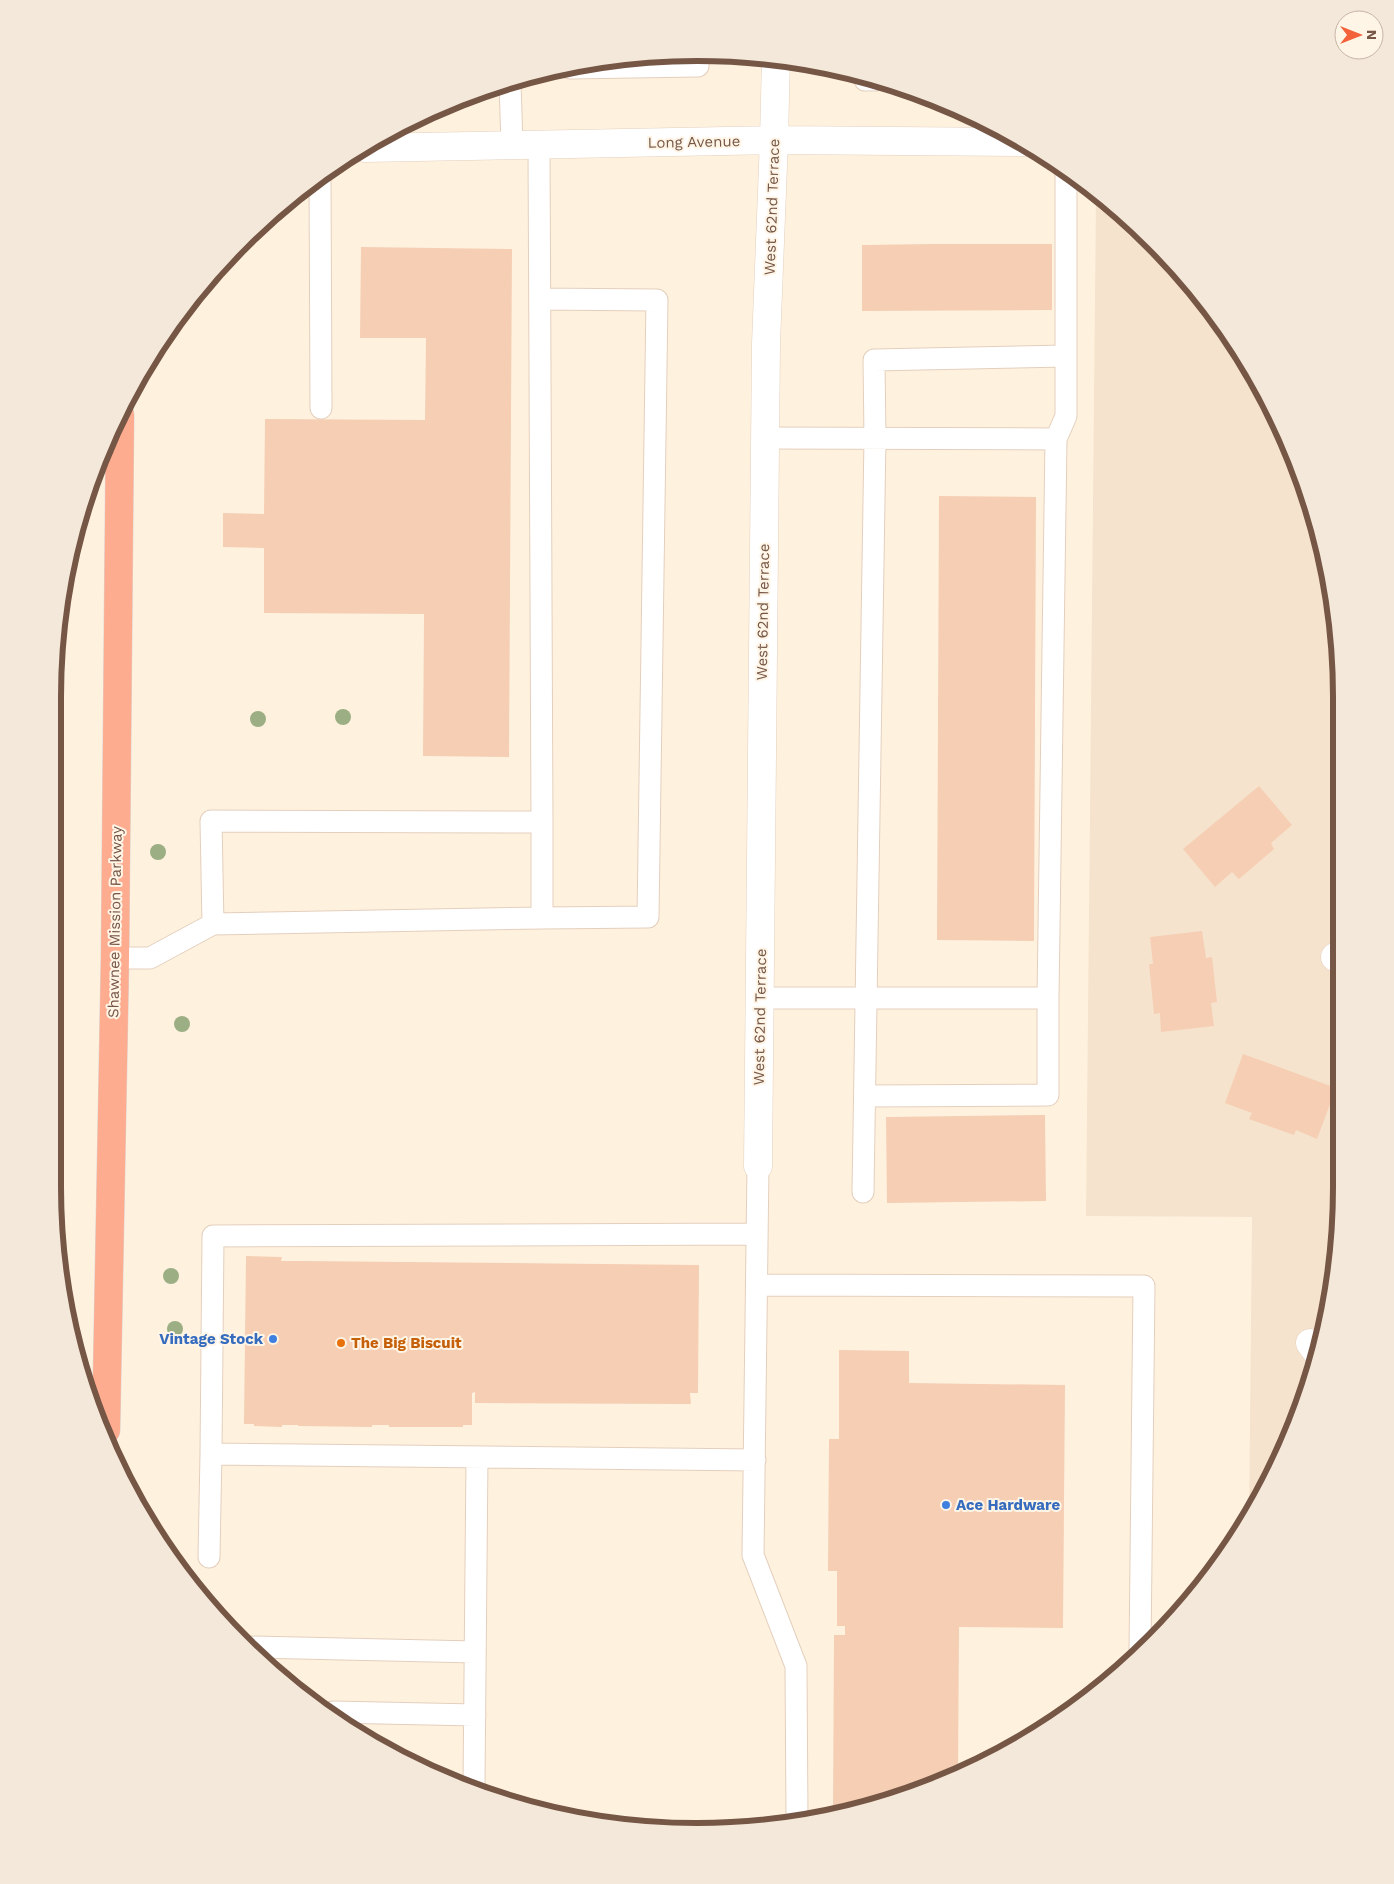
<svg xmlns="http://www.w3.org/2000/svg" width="1394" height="1884" viewBox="0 0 1394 1884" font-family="'Work Sans',sans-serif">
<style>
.residential{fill:#f6e3cd}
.building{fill:#f5ceb4}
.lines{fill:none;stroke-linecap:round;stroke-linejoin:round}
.lane-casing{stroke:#e4cfbd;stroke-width:23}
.street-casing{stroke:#e4cfbd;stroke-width:29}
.highway-casing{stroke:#ded6d2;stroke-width:29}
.lane{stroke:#fff;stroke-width:21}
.street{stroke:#fff;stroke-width:28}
.highway{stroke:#feac90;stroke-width:28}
.tree{fill:#9cae84}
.shop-dot{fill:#3f7fe0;stroke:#fff5e7;stroke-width:2}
.food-dot{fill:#e8710a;stroke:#fff5e7;stroke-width:2}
.labels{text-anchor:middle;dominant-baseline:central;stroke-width:4;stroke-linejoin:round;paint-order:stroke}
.street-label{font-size:15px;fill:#765645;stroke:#fff5e7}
.shop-label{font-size:15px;font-weight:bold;fill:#366cbe;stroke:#fff5e7;text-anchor:end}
.food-label{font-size:15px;font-weight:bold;fill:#c56008;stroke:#fff5e7;text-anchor:start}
.rim{fill:none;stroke:#765645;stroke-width:6}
</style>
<rect width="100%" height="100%" fill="#fef2df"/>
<!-- residential -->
<path class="residential" d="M1096 194 1122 213 1208 305 1292 450 1336 613 1340 1229 1307 1394 1255 1509 1249 1517 1252 1217 1086 1216Z"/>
<!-- building -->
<path class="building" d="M936 244H1052V310L862 311V245Z
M361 247 512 249 509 757 423 756 424 614 264 613V548L223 547V513L264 514 265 419 425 420 426 338H360Z
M939 496 1036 497 1034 941 937 940Z
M1259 786 1292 825 1271 843 1274 849 1239 879 1232 872 1215 887 1183 849Z
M1202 931 1206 958 1212 957 1217 1002 1211 1003 1214 1026 1161 1032 1160 1013 1154 1014 1149 964H1153L1150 937Z
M1243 1054 1336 1088 1317 1139 1296 1130 1294 1135 1249 1119 1252 1113 1225 1103Z
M1045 1115 1046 1201 887 1203 886 1117Z
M246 1256 282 1257 281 1261H301L699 1265 698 1393H690L691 1404 475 1403V1392L472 1393V1425H463V1427H389V1425H372V1427L298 1426V1425H282V1427L254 1426V1424H244Z
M839 1350 909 1351V1383L1065 1385 1063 1628 959 1627 958 1775 904 1797 833 1811 834 1635H845V1626H837V1571H828L829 1439H839Z"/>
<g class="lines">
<!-- lane casing -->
<g class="lane-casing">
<path id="lane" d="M570 68 698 66V55
M865 78V80H875
M510 82 512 145
M320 176 321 408
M540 299 657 300 648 917 542 918
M765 438 1056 439 1066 416V173
M213 924 542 918V822
M115 958H150L213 924 211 821 542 822 539 145
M760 998H1048L1056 439
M865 1096 1048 1095V998
M758 1166 753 1555 796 1666 797 1819
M863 1192 875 438 874 360 1066 356
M757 1285 1144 1286 1140 1651
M211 1454 213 1236 757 1234
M209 1557 211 1454 755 1460
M249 1647 475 1652
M333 1712 475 1715
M474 1786 477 1457"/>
</g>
<!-- street casing -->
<g class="street-casing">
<path id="street" d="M365 148 774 140 1024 142
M1335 957H1338
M758 1166 766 344 774 140 776 58
M1310 1343 1316 1351"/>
</g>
<!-- highway casing -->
<g class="highway-casing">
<path id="highway" d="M106 1430 115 958 120 415"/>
</g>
<!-- lane -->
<use href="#lane" class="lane"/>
<!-- street -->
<use href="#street" class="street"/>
<!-- highway -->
<use href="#highway" class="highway"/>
</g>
<!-- trees -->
<g class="tree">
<circle cx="343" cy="717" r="8"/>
<circle cx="258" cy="719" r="8"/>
<circle cx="158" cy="852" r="8"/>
<circle cx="182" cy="1024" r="8"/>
<circle cx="171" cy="1276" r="8"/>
<circle cx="175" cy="1329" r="8"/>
</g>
<!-- markers -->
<g class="shop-dot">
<circle cx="273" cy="1339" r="5"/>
<circle cx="946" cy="1505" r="5"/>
</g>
<circle class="food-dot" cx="341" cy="1343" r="5"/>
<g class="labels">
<!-- street labels -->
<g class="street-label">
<text transform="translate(694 142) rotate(-1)">Long Avenue</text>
<text transform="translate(772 207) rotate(-88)">West 62nd Terrace</text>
<text transform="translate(763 612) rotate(-89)">West 62nd Terrace</text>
<text transform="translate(115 922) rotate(-89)">Shawnee Mission Parkway</text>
<text transform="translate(760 1017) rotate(-89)">West 62nd Terrace</text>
</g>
<!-- shop labels -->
<g class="shop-label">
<text x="263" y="1339">Vintage Stock</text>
<text x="956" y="1505" text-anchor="start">Ace Hardware</text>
</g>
<!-- food labels -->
<g class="food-label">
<text x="351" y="1343">The Big Biscuit</text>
</g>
</g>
<!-- crop -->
<path d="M0 0H1394V1884H0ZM697 61H697A636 636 0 0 1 1333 697V1187A636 636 0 0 1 697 1823H697A636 636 0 0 1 61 1187V697A636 636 0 0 1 697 61Z" fill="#f4e8da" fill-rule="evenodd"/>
<path class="rim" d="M697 61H697A636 636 0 0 1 1333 697V1187A636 636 0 0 1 697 1823H697A636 636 0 0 1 61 1187V697A636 636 0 0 1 697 61Z"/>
<!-- north arrow -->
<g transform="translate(1359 35) rotate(90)"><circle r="24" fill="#fff5e7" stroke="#c8b5a6"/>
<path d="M0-4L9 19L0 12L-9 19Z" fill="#f2613a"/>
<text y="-8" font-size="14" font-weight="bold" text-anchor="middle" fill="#765645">N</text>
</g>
</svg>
